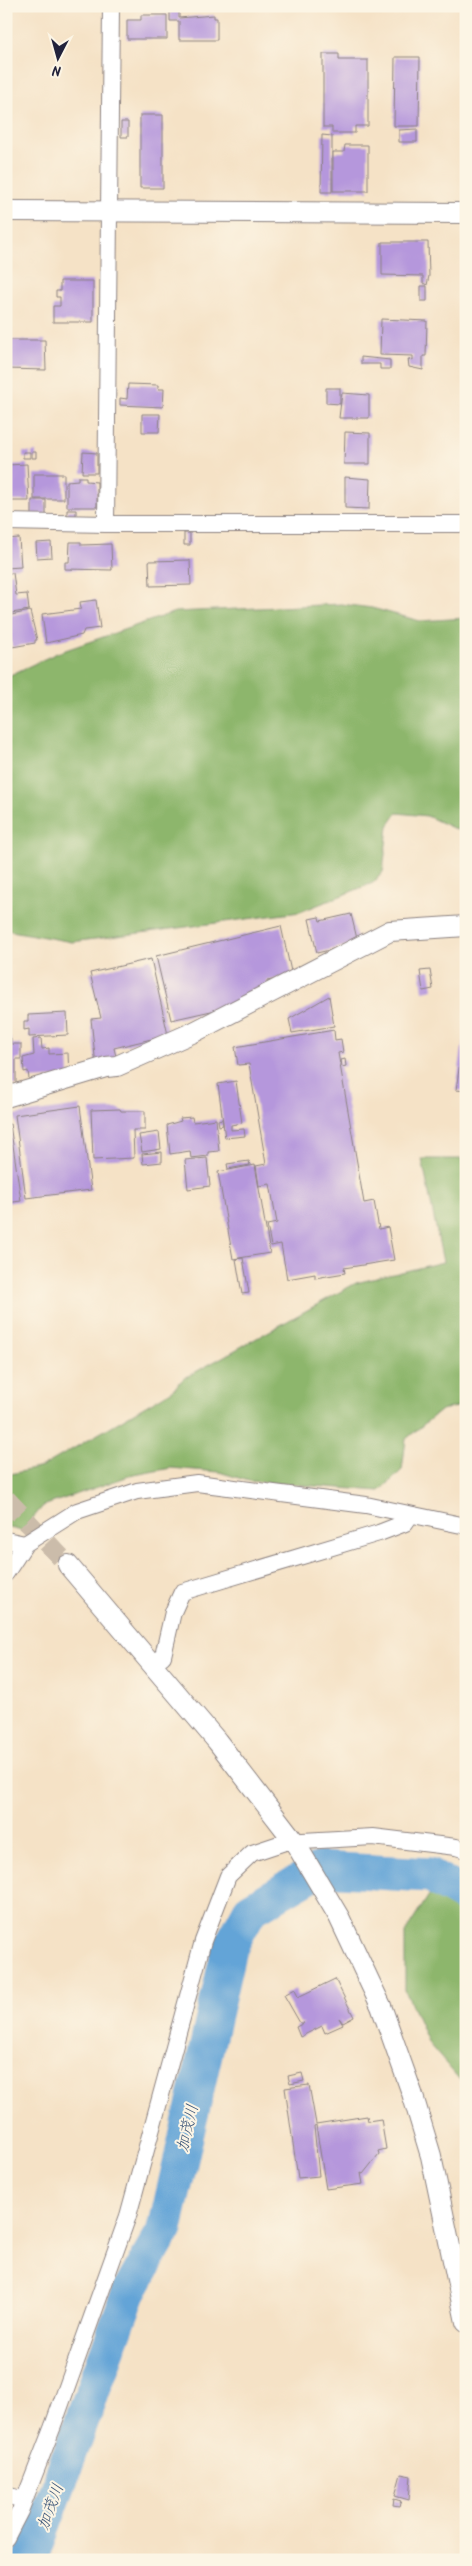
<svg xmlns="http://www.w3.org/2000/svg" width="472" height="2566" viewBox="0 0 472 2566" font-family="Kalam,'Klee One',sans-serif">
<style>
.forest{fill:#8db66c;stroke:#586c54}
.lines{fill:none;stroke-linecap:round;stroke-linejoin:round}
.river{stroke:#64a4d7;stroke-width:35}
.building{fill:#b597dc}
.tertiary-tunnel{stroke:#cbbcaa;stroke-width:20;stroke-dasharray:20 10;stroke-linecap:butt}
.minor-casing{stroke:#8c8280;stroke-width:18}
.tertiary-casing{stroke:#8c8280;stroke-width:22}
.minor{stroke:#fff;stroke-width:16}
.tertiary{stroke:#fff;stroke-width:20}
.labels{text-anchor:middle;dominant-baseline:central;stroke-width:4;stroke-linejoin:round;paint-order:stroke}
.water-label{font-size:16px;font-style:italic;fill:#3c5679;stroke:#fcf5e5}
</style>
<rect width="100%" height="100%" fill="#fcf5e5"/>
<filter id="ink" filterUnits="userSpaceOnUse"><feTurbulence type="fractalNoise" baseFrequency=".02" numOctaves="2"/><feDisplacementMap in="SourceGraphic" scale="10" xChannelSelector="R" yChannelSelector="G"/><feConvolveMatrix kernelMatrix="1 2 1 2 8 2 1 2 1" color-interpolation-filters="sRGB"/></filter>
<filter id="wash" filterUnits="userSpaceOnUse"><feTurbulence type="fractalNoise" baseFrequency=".0096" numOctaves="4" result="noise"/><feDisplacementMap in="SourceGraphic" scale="20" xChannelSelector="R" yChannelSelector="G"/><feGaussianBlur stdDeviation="1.12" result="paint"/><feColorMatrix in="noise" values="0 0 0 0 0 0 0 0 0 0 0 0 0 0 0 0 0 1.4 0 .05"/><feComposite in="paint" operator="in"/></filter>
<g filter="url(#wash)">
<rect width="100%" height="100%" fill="#f5e2c6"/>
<!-- forest -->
<path class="forest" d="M341 604 372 608 420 621 466 618V834L427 816 397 813 388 826 383 872 373 883 300 912 72 942 6 930V677L57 653 175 612Z
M422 1159H466V1405L441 1410 406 1439 402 1470 380 1491 249 1481 219 1472 171 1468 129 1476 43 1506 22 1531 6 1527V1475L42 1467 173 1390 183 1379 356 1283 443 1262Z
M466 1880V2087L429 2044 405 1990V1933L436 1884Z"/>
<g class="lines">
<!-- river -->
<path class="river" d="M31 2560 129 2292 165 2229 229 1949 250 1910 320 1869 430 1875 466 1896"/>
</g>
<g id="blocks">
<!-- building -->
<path class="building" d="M170 6H179V18L214 15V18H217V40H179V21H170Z
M141 15H167V39H127V20H141Z
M323 54H339V60H368V126H355V133H332V127H323Z
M395 57H420L419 126H394Z
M140 115H163V188H140Z
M121 122H128V137H121Z
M417 129V142H399V130Z
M322 135 332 136V192H321Z
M345 145H368V191H333V152H344Z
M382 242H428L429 276 427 285 423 283V276L382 275Z
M60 281H93V322H53V306H60V297H56V291H60Z
M421 286H427V301H421Z
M381 319 427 321 426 356H423V370L409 367 408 359 413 360V356L380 355Z
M6 340H45L46 370 6 369Z
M361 357 390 360V369H380V364H361Z
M128 384 158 385V389H164L163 407 120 405V398L127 399Z
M326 388H340V404L326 403Z
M342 393 369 395V418H339Z
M142 414H160L159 432H142Z
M345 432 370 433V464H344Z
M23 452H30V458H23Z
M32 452H36V458H32Z
M83 452 97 453V473H82Z
M27 464 29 501H6V465Z
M34 474H64V499H34Z
M78 477H86V481L97 482V507H67V481L78 480Z
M345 477 370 479 369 509 345 508Z
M32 500H46V516H32Z
M67 510H76V516H67Z
M184 533H190V545H184Z
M19 538 21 567 6 568V539Z
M51 542 52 557 37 558 36 543Z
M70 542H81V545L111 544 112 570 65 569V562H69Z
M190 560 191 585 150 586 149 561Z
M6 573H13L16 595 27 594 29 610 6 614Z
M96 600 100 628 84 630 82 635 46 643 42 614 81 609 80 602Z
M30 611 37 640H35V643L12 647 7 616Z
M351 914 358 943 317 953 309 919 319 917 320 921Z
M281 926 292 976 267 981 270 993 247 1003 171 1020 156 956Z
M151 959 168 1035 114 1048 117 1061 96 1066 91 1019 101 1018 90 973Z
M430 970 433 989 423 991 420 971Z
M329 996 334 1026 292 1033 289 1019Z
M67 1013 68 1035 29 1037V1029L24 1030V1021H28V1015Z
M465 1027H466V1091L456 1090Z
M334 1030 335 1040 341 1039 343 1052 338 1053 364 1203 374 1201 379 1229 388 1227 394 1260 344 1268 345 1273 315 1278V1274L287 1279 281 1244 271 1246 267 1225 277 1223 270 1184 259 1186 256 1166 266 1164 249 1064 238 1065 235 1047Z
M11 1038V1044H21V1059H16V1085H6V1039Z
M41 1038 42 1049 49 1048V1054L68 1053 69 1077 29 1079 28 1071 24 1072 23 1058 34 1055 33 1039Z
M345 1059 346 1066 342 1067 341 1060Z
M236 1081 242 1123 231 1125V1130L244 1129 245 1136 225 1138 218 1084Z
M80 1106 91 1190 26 1198 15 1115Z
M120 1109 121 1111H145V1130H133L134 1158 93 1160 91 1110Z
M192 1117 193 1122 216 1119 219 1151 208 1152V1156L191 1158 190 1151 170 1154 167 1125 181 1121 180 1118Z
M222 1119 223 1125 219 1126 218 1120Z
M465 1119H466V1133H463Z
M10 1124 21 1201 6 1203V1125Z
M159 1132 161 1149 142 1152 139 1135Z
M162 1152V1162L143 1164 142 1154Z
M207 1158 210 1186 188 1189 185 1160Z
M249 1161 250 1165 228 1169 227 1164Z
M255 1165 270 1253 233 1259 218 1172Z
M243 1258 249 1293 242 1294 236 1259Z
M335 1979 354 2017 343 2023 339 2018 343 2025 325 2033 322 2026 300 2037 296 2027 304 2023H300L284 1995 295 1989 298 1997Z
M302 2073 304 2081 290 2084 288 2076Z
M309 2085 316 2124 367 2116 368 2121 381 2119 386 2149 378 2151 379 2154 363 2174 361 2173 363 2184 326 2189 316 2125 314 2126 319 2176 298 2178 285 2088Z
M401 2474 411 2476 409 2500 395 2496Z
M394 2499 401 2501 399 2506 393 2505Z
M462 2551H466V2560H461Z"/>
</g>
</g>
<g filter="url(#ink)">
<use href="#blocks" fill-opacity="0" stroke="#8c8280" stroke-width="1"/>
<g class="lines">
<!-- tertiary-tunnel -->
<path class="tertiary-tunnel" d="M6 1499 68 1565"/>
<!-- minor casing -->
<g class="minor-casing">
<path id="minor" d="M6 522 106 524H466
M106 524 111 6
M6 1540 25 1544
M6 1573 25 1544 77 1511 137 1491 197 1483 366 1505 466 1526
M152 1664 163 1656 173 1612 182 1592 379 1533 405 1523 410 1516
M6 2495 23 2500
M6 2538 20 2511 53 2426 128 2216 203 1941 228 1876 252 1853 285 1842 373 1837 456 1847 466 1850"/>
</g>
<!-- tertiary casing -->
<g class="tertiary-casing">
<path id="tertiary" d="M6 211 466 213
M6 1097 106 1067 117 1066 194 1032 390 931 466 926
M68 1565 217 1741 294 1841 339 1917 381 2006 412 2093 431 2156 466 2322"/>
</g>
<!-- minor -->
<use href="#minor" class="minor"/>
<!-- tertiary -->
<use href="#tertiary" class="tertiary"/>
</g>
</g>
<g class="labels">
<!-- water labels -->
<g class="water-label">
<text transform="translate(188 2128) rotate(-77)">加茂川</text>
<text transform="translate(51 2507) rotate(-70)">加茂川</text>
</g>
</g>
<!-- margin -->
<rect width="472" height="2566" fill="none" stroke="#fcf5e5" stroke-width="25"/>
<!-- north arrow -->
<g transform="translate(58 58) rotate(186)" stroke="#fcf5e5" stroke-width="4" paint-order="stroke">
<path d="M0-4L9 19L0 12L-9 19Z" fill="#22223b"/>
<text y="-8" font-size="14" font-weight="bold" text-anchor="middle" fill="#22223b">N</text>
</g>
</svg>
